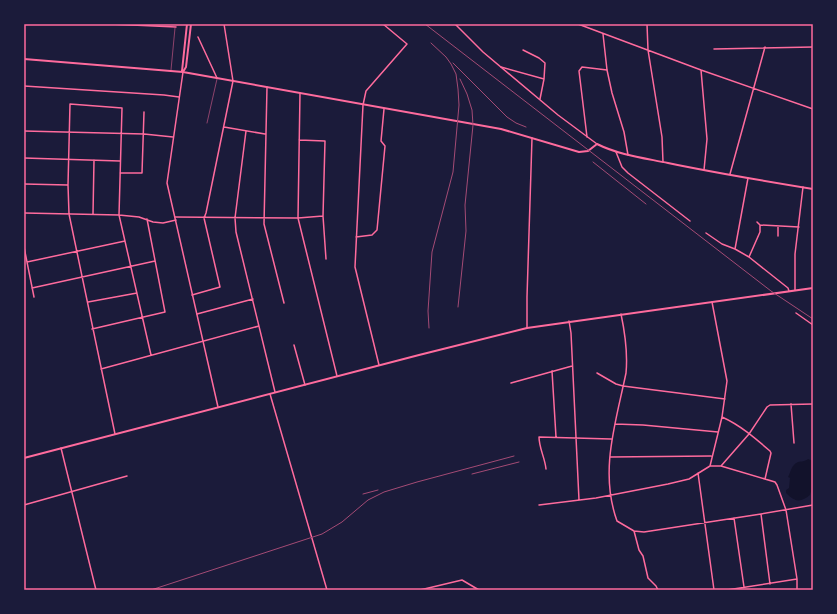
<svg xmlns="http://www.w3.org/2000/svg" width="837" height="614" viewBox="0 0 837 614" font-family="'Nunito Sans',sans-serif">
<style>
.water{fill:#12122b}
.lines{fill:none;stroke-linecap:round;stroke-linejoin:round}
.service{stroke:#ff6b9d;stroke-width:0.5}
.minor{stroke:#ff6b9d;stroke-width:1.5}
.tertiary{stroke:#ff6b9d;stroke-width:1.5}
.secondary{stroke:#ff6b9d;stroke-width:2}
.primary{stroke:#ff6b9d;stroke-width:2}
.rail{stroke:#a44b75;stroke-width:1}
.neatline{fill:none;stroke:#ff6b9d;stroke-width:1.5}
</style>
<rect width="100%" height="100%" fill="#1b1b3a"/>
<!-- water -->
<path class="water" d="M808 459 813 461V484L810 495C800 503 795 502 786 493V490L789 488 790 478 788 477C791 472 791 465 798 462 802 461 804 462 808 459Z"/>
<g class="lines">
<!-- service -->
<path class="service" d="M171 70 175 28
M207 123 217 79"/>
<!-- minor -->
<path class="minor" d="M110 24 176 27
M578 24 701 70 813 109
M647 24 648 50 662 137 663 162
M603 34 607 70 612 93 624 132 628 155
M198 37 217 78
M714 49 813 47
M523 50 539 58 545 63 544 79 540 99
M501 67 544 79
M701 70 707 139 704 170
M24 86 164 95 179 97
M267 87 264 224 284 303
M300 93 298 218 337 376
M224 127 265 134
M24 131 144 134 173 137
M246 131 235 218 236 232 275 392
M587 137 579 71 582 67 607 70
M299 140 325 141 323 216 326 259
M616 152 622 167 628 173 690 221
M24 158 120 161
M120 173H142L144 112
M730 174 765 47
M24 184 68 185
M24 213 119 215 139 217 153 222 163 223 176 220
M93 214 94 160
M175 217 298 218 323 216
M757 222 760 225 799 227
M706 233 722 244 735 249 749 257 788 288 789 291
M778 236V226
M356 237 372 235 377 230 385 146 381 141 384 109
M24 247 34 297
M735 249 748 178
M749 257 760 232V225
M27 262 125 241
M32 288 155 261
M795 290V254L803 187
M192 295 220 287 204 218 206 213 233 81 224 24
M88 302 137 293
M796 313 813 325
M197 314 253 299
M621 314C625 333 628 352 626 373 616 422 599 471 617 521L634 531 644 532 761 514 813 505
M569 321 571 333 579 500
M527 328V297L532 138
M92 329 165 312 147 219
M294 345 305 385
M379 365 355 267 363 105 366 91 407 44 383 24
M101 369 259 326
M552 371 556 437
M597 373 616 384 623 386 725 399
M511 383 572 366
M270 394 327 590
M791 404 794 443
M722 417C740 425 755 438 770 451L771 453 765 479
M615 424 643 425 718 432
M115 434 69 214 68 185 70 104 122 108 119 215 151 355
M610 457 711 456
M710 466 722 417 727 381 712 302
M721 466 775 482 777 485 786 510 797 579V590
M546 469C545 458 539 448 539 437L611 439
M698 473 714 590
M24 505 127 476
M539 505 596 498 668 484 689 479 710 466H721L749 434 767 407 770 405 813 404
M761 514 770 584
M734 518 744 587
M634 531 639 550 643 556 648 578 656 586 658 590
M420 590 462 580 479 590
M727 590 797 579"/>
<!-- tertiary -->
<path class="tertiary" d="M455 24 483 52 558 115 597 144
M183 72 167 183 218 407
M61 448 96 590"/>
<!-- secondary -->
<path class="secondary" d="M24 59 183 72 501 129 579 152 588 151 597 144C619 155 644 158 668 163 716 173 764 181 813 189
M182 71 187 24
M183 72 186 67 191 24"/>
<!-- primary -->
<path class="primary" d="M24 458 419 355 527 328 813 288"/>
<!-- rail -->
<path class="rail" d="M425 24 771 291 813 319
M453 63 507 117 516 123 526 127
M593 162 646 204
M458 307 466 231 465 205 473 125 472 110 467 94 460 79
M429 328 428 311 432 252 453 172 459 105 458 89 456 74 451 64 446 57 431 43
M472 474 519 462
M363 494 378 490
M151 590 322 534 342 522 368 500 384 492 417 482 514 456"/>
</g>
<!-- border -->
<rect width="837" height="614" fill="none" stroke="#1b1b3a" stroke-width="50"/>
<rect x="25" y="25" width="787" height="564" class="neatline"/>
</svg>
